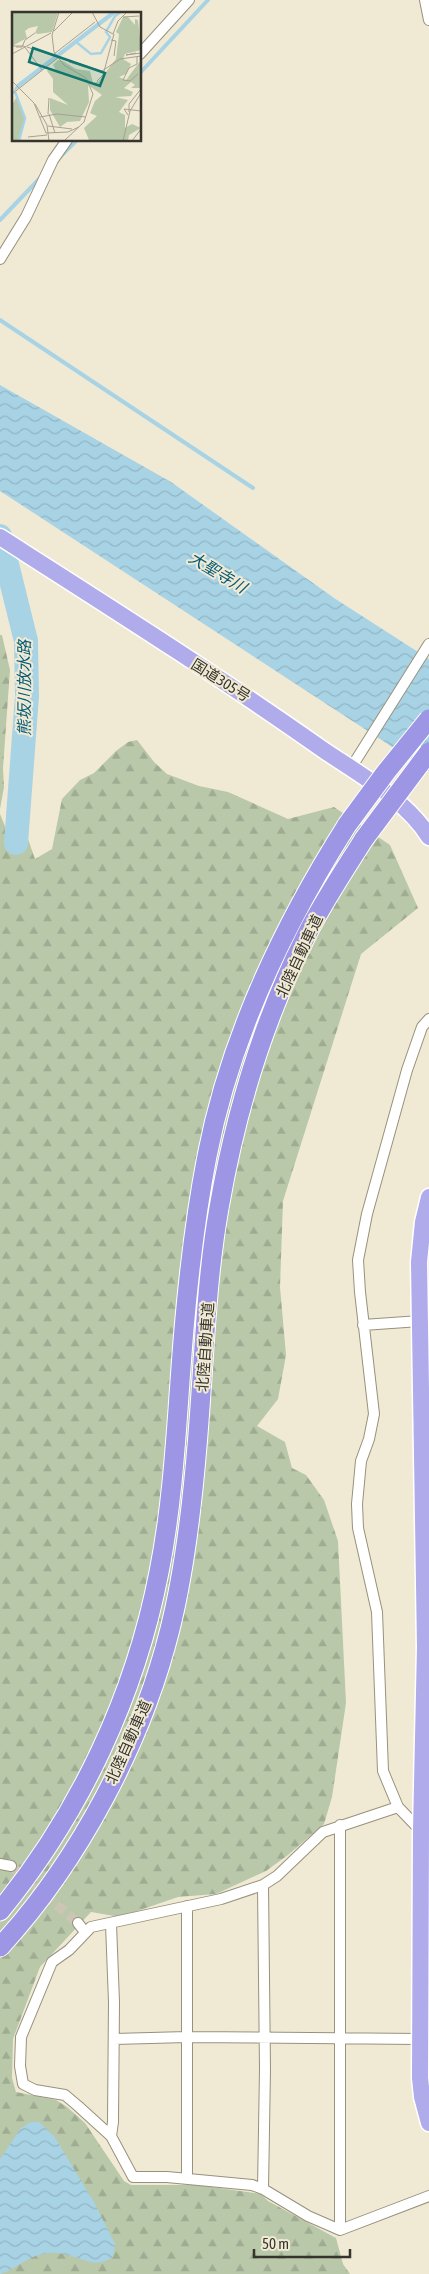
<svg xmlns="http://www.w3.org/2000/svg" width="429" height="2274" viewBox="0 0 429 2274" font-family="'Asap Condensed','Noto Sans JP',sans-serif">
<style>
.forest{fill:url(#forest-firs)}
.water{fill:url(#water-waves)}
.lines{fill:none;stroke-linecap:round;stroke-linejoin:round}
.stream{stroke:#a8d3e5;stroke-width:4}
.river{stroke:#a8d3e5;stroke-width:24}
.minor-tunnel{stroke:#cbc6b3;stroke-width:10;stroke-dasharray:10 5;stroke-linecap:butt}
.minor-casing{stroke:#97917d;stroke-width:12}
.trunk-casing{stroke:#fff;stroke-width:19}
.motorway-casing{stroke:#fff;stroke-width:21}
.minor{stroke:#fff;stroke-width:10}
.trunk{stroke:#b0abea;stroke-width:16}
.motorway{stroke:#9c96e4;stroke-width:19}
.motorway-bridge-casing{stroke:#fff;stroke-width:21;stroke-linecap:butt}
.motorway-bridge{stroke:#9c96e4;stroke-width:19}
.labels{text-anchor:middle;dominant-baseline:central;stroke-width:4;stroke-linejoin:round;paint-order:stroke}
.street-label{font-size:15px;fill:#36342c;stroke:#f0ead5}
.water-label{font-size:16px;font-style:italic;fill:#065a74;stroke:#f0ead5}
.inset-river{fill:none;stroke:#a8d3e5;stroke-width:2.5}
.inset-road{fill:none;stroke:#a6a191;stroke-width:1}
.view{fill:#0f766e;fill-opacity:0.15;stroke:#0f766e;stroke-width:2.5}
.inset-edge{fill:none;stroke:#36342c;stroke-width:2.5}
</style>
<defs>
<pattern id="forest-firs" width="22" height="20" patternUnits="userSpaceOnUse" patternTransform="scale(1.25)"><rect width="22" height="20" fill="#b8c8a9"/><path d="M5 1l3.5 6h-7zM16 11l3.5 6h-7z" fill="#9fac92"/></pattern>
<pattern id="water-waves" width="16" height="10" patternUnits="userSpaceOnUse" patternTransform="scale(1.25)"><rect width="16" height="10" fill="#a8d3e5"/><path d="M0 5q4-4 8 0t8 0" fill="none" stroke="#91b6c5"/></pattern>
</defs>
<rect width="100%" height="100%" fill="#f0ead5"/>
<!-- forest -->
<path class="forest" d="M0 635H2L10 670 3 768 4 787 0 809Z
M137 740 154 762 167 774 199 786 228 792 288 819 334 807 390 845 418 908 361 954 283 1201 280 1287 286 1355 278 1399 257 1426 285 1442 292 1468 306 1475 324 1500 338 1541 346 1703 332 1797 324 1824 288 1855 266 1871 216 1894 178 1897 120 1917 91 1912 40 1967 13 2039 12 2078 16 2092 56 2100 67 2107 85 2123 124 2181 131 2185H198L261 2194 268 2201 336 2238 343 2264 350 2274H0V814L9 836 28 839 35 859 52 849 62 799 80 780 94 773 116 751 128 742Z"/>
<!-- water -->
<path class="water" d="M0 385 171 482 334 598 429 659V771L0 491Z
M31 2122H39L54 2136 94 2202 115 2244 113 2257C91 2272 75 2251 50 2253 30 2254 18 2268 0 2274V2159L21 2128Z"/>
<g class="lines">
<!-- stream -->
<path class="stream" d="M140 73 208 0
M61 156 77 140
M0 220 40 178
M0 320 253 488"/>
<!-- river -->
<path class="river" d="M0 536 26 641 27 696 16 843"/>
<!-- minor-tunnel -->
<path class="minor-tunnel" d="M11 1866 78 1923"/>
<!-- minor casing -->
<g class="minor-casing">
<path id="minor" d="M425 0 429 20
M140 54 189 0
M0 259 26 217 53 160 67 140
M351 768 429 644
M363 1325 420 1321
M398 1807 323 1832 277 1876 263 1885 221 1899 91 1927 69 1950 52 1962 21 2037 20 2066 23 2084 35 2090 65 2095 78 2106 111 2136 133 2177H167L252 2185 263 2189 308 2216 340 2230 429 2196
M421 1831 398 1807 383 1771 377 1612 358 1528 357 1504 361 1461 369 1439 374 1414 360 1292 358 1260 367 1214 407 1070 422 1027 429 1019
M0 1864 11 1866
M263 1885 265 2069 263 2189
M187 1906V2179
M78 1923 85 1932
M114 2039 187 2037 421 2039
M111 2136 113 2122 114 2002 111 1924
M340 2230V1825"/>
</g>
<!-- trunk casing -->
<g class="trunk-casing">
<path id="trunk" d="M0 537C108 606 217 675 322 749 357 773 407 800 429 837
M429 1197 423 1222 419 1262 425 1647 421 1831 420 2078 422 2097 429 2123"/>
</g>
<!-- motorway casing -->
<g class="motorway-casing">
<path id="motorway" d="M0 1911C80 1813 135 1696 159 1572 175 1492 177 1410 184 1329 189 1271 196 1213 207 1156 230 1037 283 926 347 825
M0 1947C79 1861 142 1742 170 1629 185 1569 192 1507 197 1446 204 1367 205 1287 219 1208 235 1115 263 1021 306 936 323 902 344 871 364 839"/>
</g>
<!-- minor -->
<use href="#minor" class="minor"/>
<!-- trunk -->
<use href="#trunk" class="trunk"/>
<!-- motorway -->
<use href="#motorway" class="motorway"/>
<!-- motorway-bridge casing -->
<g class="motorway-bridge-casing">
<path id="motorway-bridge" d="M347 825 386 772 429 719
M364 839 429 752"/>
</g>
<!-- motorway-bridge -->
<use href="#motorway-bridge" class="motorway-bridge"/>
</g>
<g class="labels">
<!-- street labels -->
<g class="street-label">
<text transform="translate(221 680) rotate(32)">国道305号</text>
<text transform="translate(299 956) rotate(-65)">北陸自動車道</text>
<text transform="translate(205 1347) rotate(-86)">北陸自動車道</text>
<text transform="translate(128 1742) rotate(-66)">北陸自動車道</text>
</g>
<!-- water labels -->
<g class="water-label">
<text transform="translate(218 572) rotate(31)">大聖寺川</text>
<text transform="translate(24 688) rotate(-90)">熊坂川放水路</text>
</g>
</g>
<!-- overview -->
<g transform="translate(12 12)">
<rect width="129" height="129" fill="#f0ead5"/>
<path d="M0 0H46L40 20 26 22 23 21 26 14 17 16 13 19 15 26 0 34ZM111 5H116L123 13V7L126 8 129 38 113 42 111 47 119 52 114 62 107 65 114 68 129 48V76H119L123 73 119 70 112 76 121 80 119 84 103 85 116 88 107 100 113 103V116L120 112 129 116 117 123 116 129 77 128 72 116 85 104 78 101 83 89 90 83 76 73 77 90 68 109 55 110 48 115 38 98V86L56 93 41 80V67L35 59 37 56 44 58 41 53 46 48 51 49 64 57 78 59 81 71 87 69 104 47 107 22 104 20ZM4 86H6L13 106 7 129H0V93Z" fill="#b8c8a9"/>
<path d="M99 0H106L0 81 5 72Z" fill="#a8d3e5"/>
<path class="inset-river" d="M63 29 79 42 89 41 98 25 94 20 103 4 109 0M3 80 13 106 7 129"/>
<path class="inset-road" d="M47 0 40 23 42 40 52 53 74 66 81 82 72 110 52 129M80 0 88 15 101 22 106 9 115 0M111 5 127 4M42 19 61 0M99 28 104 29 102 44M0 34H12L30 58M4 35H10L13 28 23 21M15 35 42 44M124 41 114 43 129 41M0 42 39 21M42 42 83 10M57 50 73 55M111 68 117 56 125 52V45M111 68 118 69 126 62M0 69 22 91 34 121 56 120 67 115M85 69 91 63 102 22M0 82 47 45 90 59 108 47 129 44M23 92 35 113 37 129M117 100V92L129 77M36 102 37 86M37 102 43 121M116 103 112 97 129 99M28 105 45 102 74 105M36 114 60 117M16 125 35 123M111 129 118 99 129 81M120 129 129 117"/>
<path class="view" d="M21 36 93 61 88 74 17 50Z"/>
<rect width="129" height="129" class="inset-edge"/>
</g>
<!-- scale -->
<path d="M254 2249v8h96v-8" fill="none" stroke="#36342c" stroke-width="2.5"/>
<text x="262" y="2249" font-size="15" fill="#36342c" stroke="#f0ead5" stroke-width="4" paint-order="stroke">50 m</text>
</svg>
